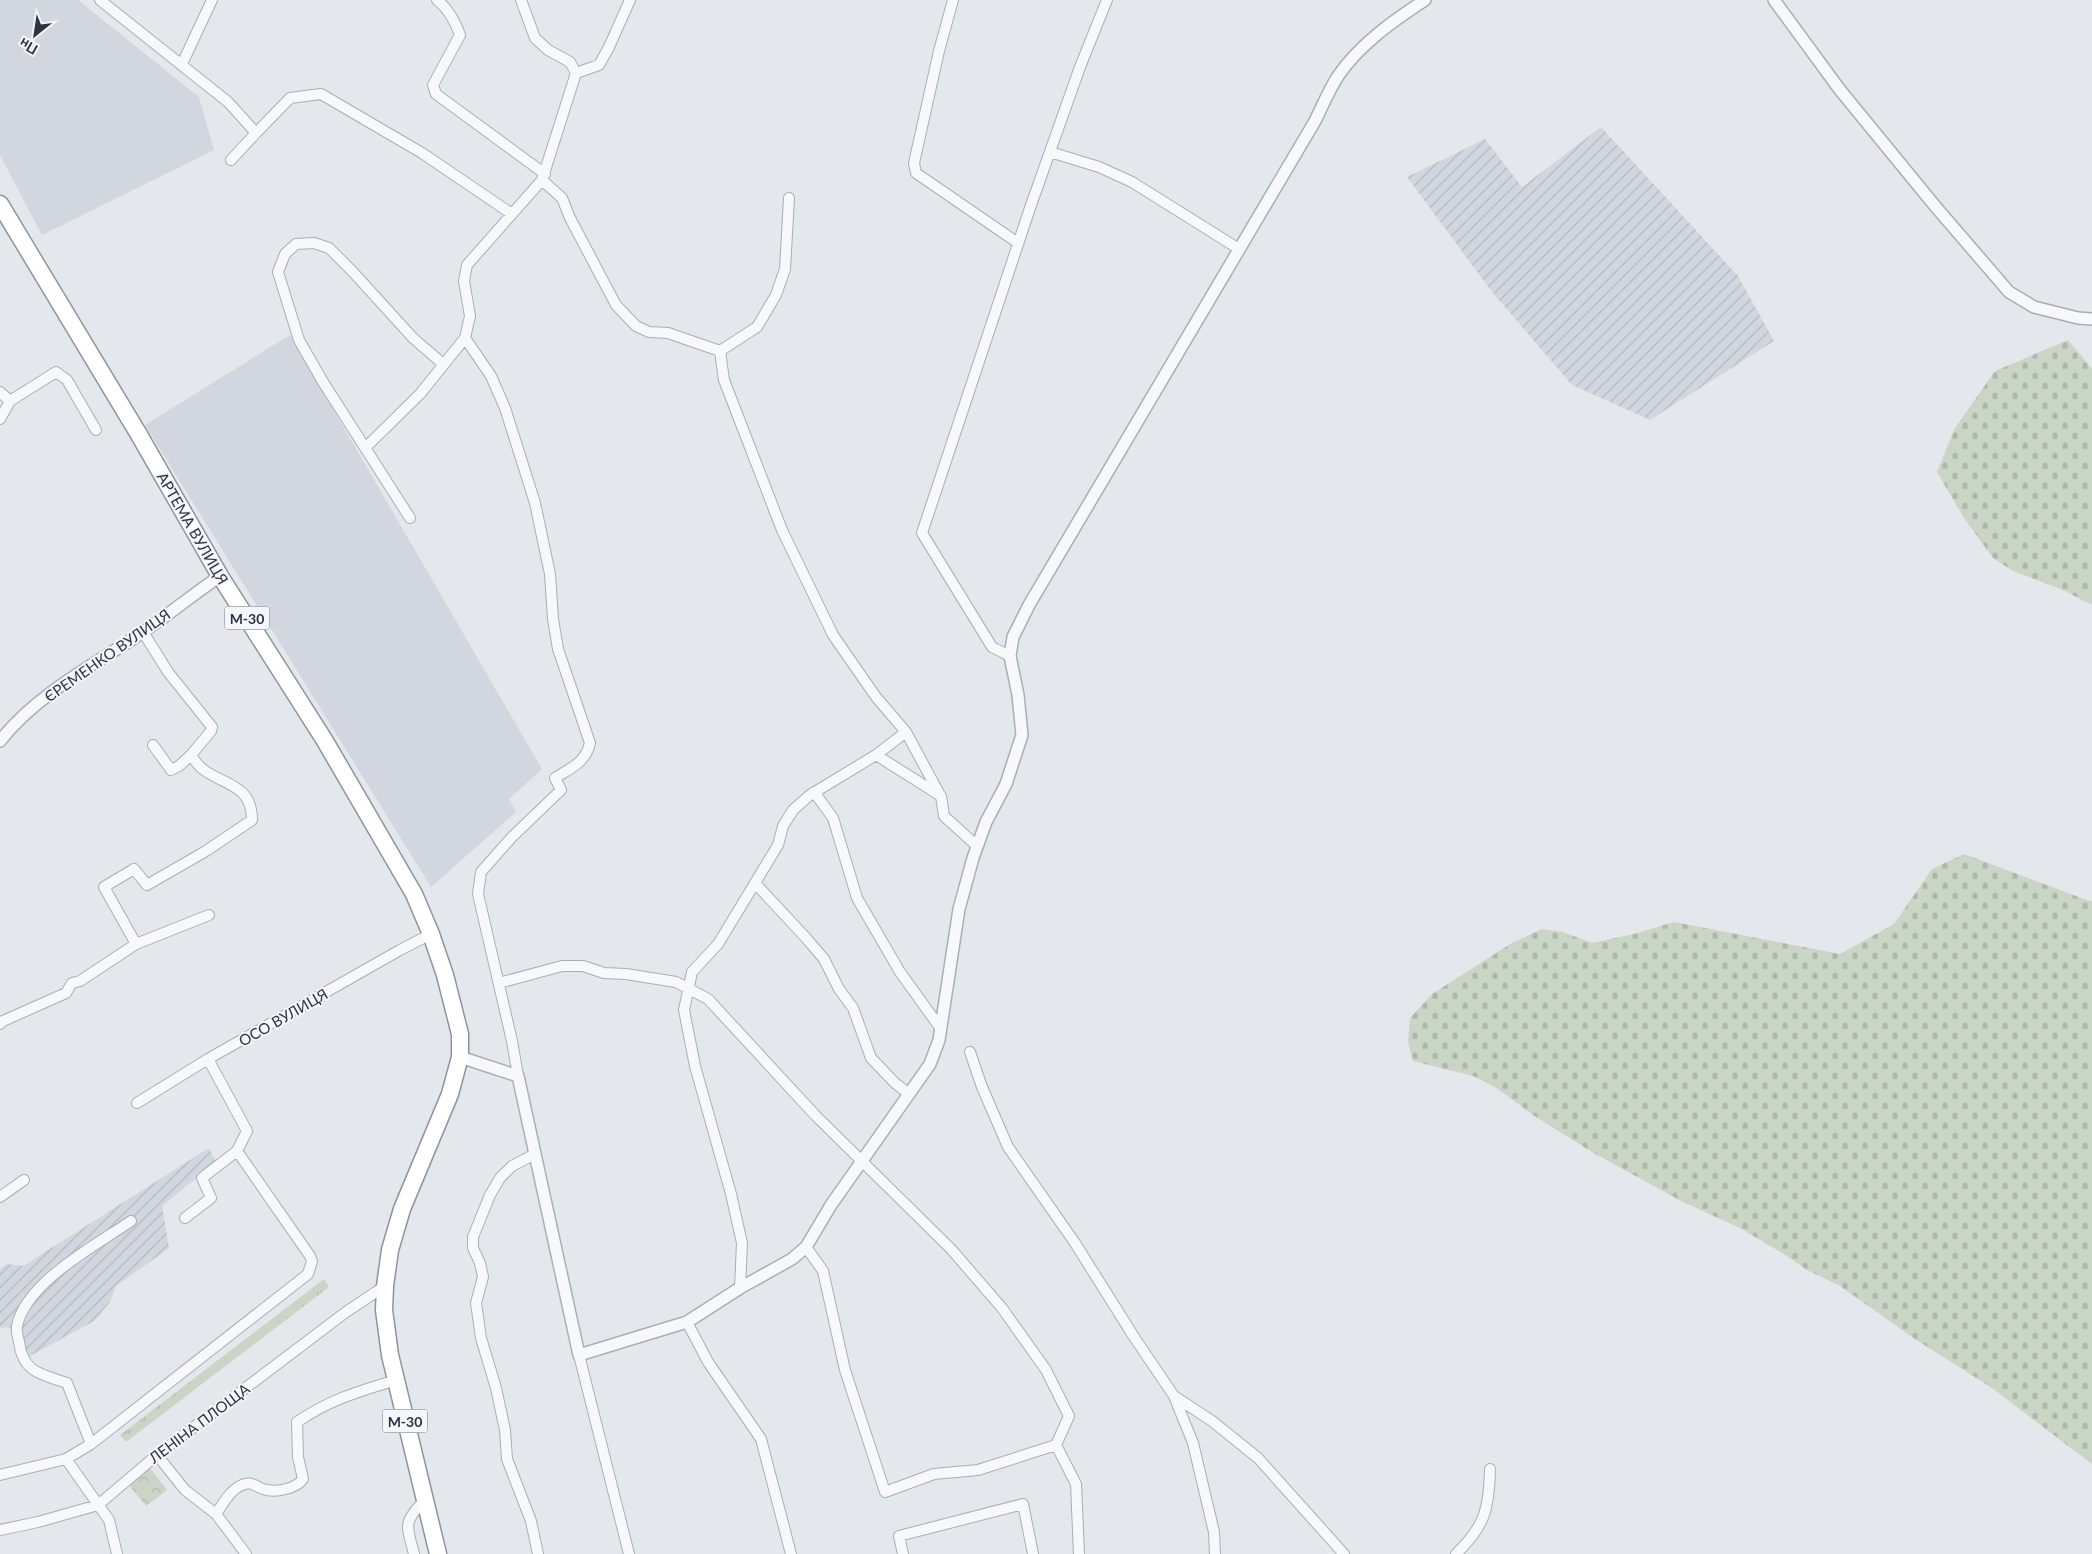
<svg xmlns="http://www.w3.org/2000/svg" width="2092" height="1554" viewBox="0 0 2092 1554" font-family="Lato,sans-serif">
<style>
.built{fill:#d2d6de}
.industrial{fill:url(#industrial-furrows)}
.grass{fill:url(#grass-tufts)}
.forest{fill:url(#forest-crowns)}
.cemetery{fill:url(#cemetery-stones)}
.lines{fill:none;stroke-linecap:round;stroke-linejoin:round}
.minor-casing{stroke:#a9aeb7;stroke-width:12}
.tertiary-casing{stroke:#a9aeb7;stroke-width:14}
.trunk-casing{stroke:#8b94a3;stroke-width:19}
.minor{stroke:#f7f8fa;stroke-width:10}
.tertiary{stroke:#f7f8fa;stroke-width:11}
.trunk{stroke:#fff;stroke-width:16}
.labels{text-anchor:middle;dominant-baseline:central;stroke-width:4;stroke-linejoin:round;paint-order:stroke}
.shield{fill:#f4f6f9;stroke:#676e7b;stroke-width:1}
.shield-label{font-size:14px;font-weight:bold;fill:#2b3445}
.street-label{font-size:15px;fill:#2b3445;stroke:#f4f6f9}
</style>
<defs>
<pattern id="industrial-furrows" width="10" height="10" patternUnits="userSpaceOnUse" patternTransform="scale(1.25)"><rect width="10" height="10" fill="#d2d6de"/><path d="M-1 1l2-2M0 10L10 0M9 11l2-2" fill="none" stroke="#b4b8c0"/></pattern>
<pattern id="grass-tufts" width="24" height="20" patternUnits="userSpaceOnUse" patternTransform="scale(1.25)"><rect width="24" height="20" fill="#c9d6c5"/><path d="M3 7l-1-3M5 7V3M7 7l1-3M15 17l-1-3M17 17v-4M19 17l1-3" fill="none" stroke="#adb8ab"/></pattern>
<pattern id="forest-crowns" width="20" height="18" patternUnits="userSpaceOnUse" patternTransform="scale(1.25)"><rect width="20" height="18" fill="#c9d6c5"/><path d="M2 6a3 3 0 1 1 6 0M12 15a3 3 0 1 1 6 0" fill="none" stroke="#adb8ab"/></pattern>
<pattern id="cemetery-stones" width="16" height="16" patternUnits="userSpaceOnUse" patternTransform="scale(1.25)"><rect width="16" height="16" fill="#c9d6c5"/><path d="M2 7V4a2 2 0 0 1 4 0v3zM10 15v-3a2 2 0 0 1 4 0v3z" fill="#adb8ab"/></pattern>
</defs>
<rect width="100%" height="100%" fill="#e4e7ec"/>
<!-- built -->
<path class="built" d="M0 0H78L199 97 214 150 42 235 0 155Z
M290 335 542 769 509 799 516 812 431 887 145 425Z"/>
<!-- industrial -->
<path class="industrial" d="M1601 127 1738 276 1774 341 1650 420 1572 385 1492 292 1407 177 1485 139 1522 187Z
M209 1148 216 1162 162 1206 169 1248 116 1286 110 1302 94 1321 30 1356 9 1327 0 1328V1269L7 1264 23 1266Z"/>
<!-- grass -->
<path class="grass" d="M324 1279 329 1287 126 1442 120 1435Z"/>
<!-- forest -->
<path class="forest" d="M150 1468 167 1490 146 1506 129 1485Z"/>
<!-- cemetery -->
<path class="cemetery" d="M2068 340 2092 369V605L2061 589 2013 571 1993 558 1964 518 1937 472 1955 428 1995 371Z
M1964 854 2092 902V1464L1992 1388 1915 1339 1840 1286 1807 1270 1784 1254 1740 1228 1681 1201 1592 1152 1536 1117 1495 1087 1473 1076 1413 1061 1408 1042 1410 1018 1432 994 1512 943 1542 929 1563 932 1592 943 1634 934 1674 922 1840 954 1894 924 1932 869Z"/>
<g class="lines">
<!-- minor casing -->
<g class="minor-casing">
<path id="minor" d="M100 0 228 102 256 133 290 98 321 94 422 153 512 214
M437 0C449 9 455 21 460 35L433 85 436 94 545 174
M953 0 939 51 914 163 916 173 1018 243
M182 64 212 0
M576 73 599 65 609 47 630 0
M1050 152 1099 167 1132 182 1239 249
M231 160 256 133
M542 180 562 198 570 218 616 305 636 326 649 332 668 333 720 351 724 380 782 530 833 635 876 697 906 732 876 755
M465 338 491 376 505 408 524 468 535 503 550 574 553 619 558 649 590 743C586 762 571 768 555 778L561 790 512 837 481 872 478 894 512 1041 518 1076
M720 351 757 327 776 295 785 269 789 198
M0 392 10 401 0 419
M10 401 56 372 67 380 96 430
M365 448 420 394 465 338 470 316 464 281 467 265 542 180 576 73 570 62 548 50 535 38 521 0
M410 518 323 382 299 340 278 272 285 254 296 244 314 243 329 248 353 272 413 338 443 364
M143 632 168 672 212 727 211 731 191 755
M1010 656 992 647 922 533 1030 208 1080 67 1107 0
M906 732 940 795
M814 792 833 818 857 898 900 972 941 1029
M755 883 806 938 824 959 839 989 853 1008 871 1058 895 1083 909 1094
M136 944 104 887 134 869 147 885 206 851 252 820C252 785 226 786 204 770 198 766 195 761 191 755L179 766 171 770 153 745
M499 983 562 966H583L604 973 626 974 676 982 708 999 815 1115 951 1249 1002 1308 1046 1370 1069 1416 1056 1445 1076 1484 1079 1554
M0 1024 3 1021 66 993 72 983 80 981 136 944 209 915
M970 1052 982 1087 1008 1147 1075 1243 1134 1337 1174 1396 1193 1443 1214 1532 1215 1554
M137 1103 208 1059 400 950 431 934
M535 1154 512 1166 500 1178 490 1195 473 1237V1248L480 1263 483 1277 476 1303 481 1338 496 1388 505 1430 507 1459 531 1521 538 1554
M0 1197 24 1180
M185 1218 211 1198 202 1178 237 1151 247 1131 208 1059
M806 1247 823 1271 845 1370 885 1492 934 1474 978 1470 1056 1445
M740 1288 742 1243 731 1194 695 1066 684 1010 692 972 718 944 778 845 783 826 793 810 810 795 876 755 941 796 944 816 977 846
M687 1322 708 1362 761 1439 791 1554
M579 1355 629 1554
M1174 1396 1212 1421 1258 1458 1344 1554
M91 1444 67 1383C41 1374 23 1373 19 1342 18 1337 16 1331 17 1326 26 1282 95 1246 131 1221
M157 1455 185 1490 216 1514C223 1504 230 1490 242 1485 251 1481 255 1486 263 1489 275 1493 296 1489 303 1479L298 1457 297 1422C331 1399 357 1392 396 1380
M66 1459 109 1520 117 1554
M0 1475 66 1459 91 1444 308 1274 312 1261 310 1256 237 1151
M216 1514 246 1554
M0 1530 38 1522 98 1505 157 1455 346 1312 385 1286
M414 1554C407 1526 402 1523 424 1501
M903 1554 899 1536 1023 1504 1033 1554
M1456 1554C1485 1526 1489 1509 1490 1469"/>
</g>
<!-- tertiary casing -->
<g class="tertiary-casing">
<path id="tertiary" d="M1774 0 1840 90 1935 206 2009 292 2034 307 2078 318 2092 319
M0 741C37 694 94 665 143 632 169 614 194 594 220 576
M460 1057 518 1076 579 1355 687 1322 740 1288 792 1259 806 1247 831 1205 930 1064 939 1040 959 909 973 858 986 822 1006 784 1022 735 1018 695 1010 656 1013 637 1029 605 1315 121C1322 107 1329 90 1338 76 1360 44 1393 21 1425 0"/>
</g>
<!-- trunk casing -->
<g class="trunk-casing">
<path id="trunk" d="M0 204 138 433 220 576 325 741 414 894 431 934 445 975 460 1034V1057L450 1094 402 1209 390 1250 385 1286 384 1310 390 1355 438 1554"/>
</g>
<!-- minor -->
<use href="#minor" class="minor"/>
<!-- tertiary -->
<use href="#tertiary" class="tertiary"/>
<!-- trunk -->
<use href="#trunk" class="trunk"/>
</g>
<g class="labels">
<!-- shield labels -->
<g class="shield">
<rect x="224.5" y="606.5" width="45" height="23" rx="4"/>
<rect x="382.5" y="1409.5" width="45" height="23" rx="4"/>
</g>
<g class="shield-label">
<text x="247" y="618">М-30</text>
<text x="405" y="1421">М-30</text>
</g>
<!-- street labels -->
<g class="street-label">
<text transform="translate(193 528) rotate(60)">АРТЕМА ВУЛИЦЯ</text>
<text transform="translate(107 655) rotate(-35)">ЄРЕМЕНКО ВУЛИЦЯ</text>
<text transform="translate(283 1017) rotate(-30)">ОСО ВУЛИЦЯ</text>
<text transform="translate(199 1423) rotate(-37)">ЛЕНІНА ПЛОЩА</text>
</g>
</g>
<!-- north arrow -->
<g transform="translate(35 35) rotate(210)" stroke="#f4f6f9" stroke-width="4" paint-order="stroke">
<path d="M0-4L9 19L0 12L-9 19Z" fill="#2b3445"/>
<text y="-8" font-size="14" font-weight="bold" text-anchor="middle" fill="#2b3445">Пн</text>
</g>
</svg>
